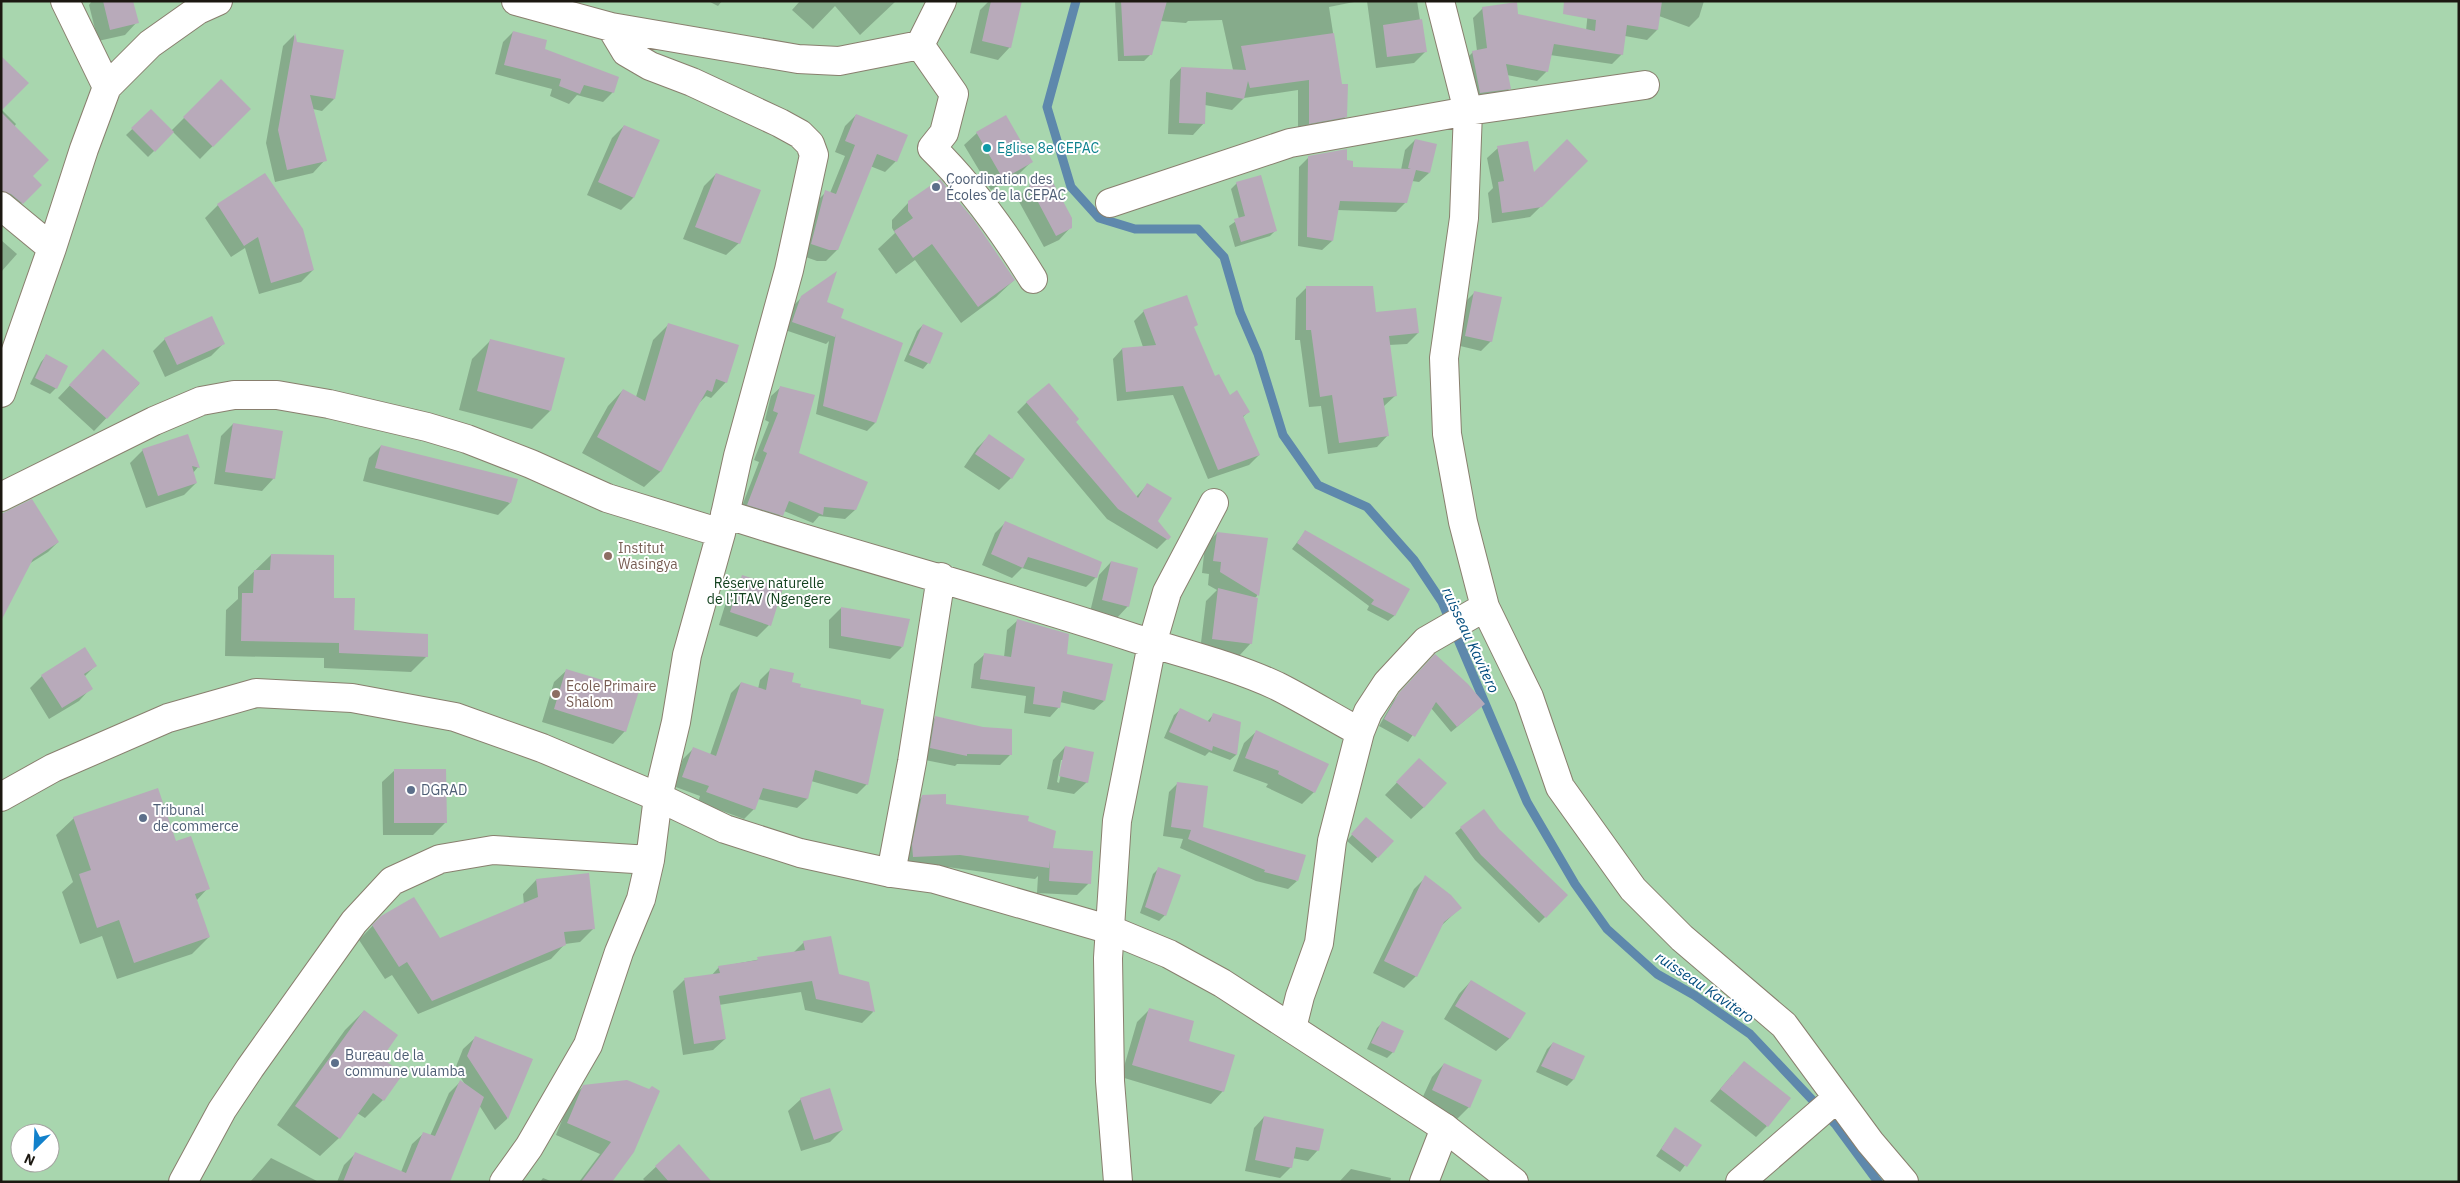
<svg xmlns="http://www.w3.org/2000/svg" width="2460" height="1183" viewBox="0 0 2460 1183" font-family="'IBM Plex Sans',sans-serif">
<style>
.green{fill:#a8d6ae;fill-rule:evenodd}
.shadow{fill:#0003;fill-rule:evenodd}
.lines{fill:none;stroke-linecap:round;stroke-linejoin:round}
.stream{stroke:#5e88ac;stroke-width:9}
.building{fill:#b8aaba}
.street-casing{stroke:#897f6e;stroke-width:30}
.secondary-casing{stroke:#897f6e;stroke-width:30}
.street{stroke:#fff;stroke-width:28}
.secondary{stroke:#fff;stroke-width:28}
.culture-dot{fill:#0f9aa8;stroke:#fff;stroke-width:2}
.service-dot{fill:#5c6f8a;stroke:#fff;stroke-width:2}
.education-dot{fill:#8d6e63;stroke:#fff;stroke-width:2}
.labels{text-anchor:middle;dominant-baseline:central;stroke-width:4;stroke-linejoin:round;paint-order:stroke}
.culture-label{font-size:14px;fill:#0d838f;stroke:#fff;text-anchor:start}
.service-label{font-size:14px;fill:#4e5e75;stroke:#fff;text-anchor:start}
.education-label{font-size:14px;fill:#785e54;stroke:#fff;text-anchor:start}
.park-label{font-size:14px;fill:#12411e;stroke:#fff}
.water-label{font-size:15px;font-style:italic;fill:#004c7e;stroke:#fff}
</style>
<rect width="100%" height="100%" fill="#ebe0cd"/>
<!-- green -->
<path class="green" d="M1 1H2459V1182H1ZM20 1133H50V1163H20Z"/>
<!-- shadow -->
<path class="shadow" d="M92 1H132L137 22 125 35 98 41 89 5Z
M708 1H722L718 6Z
M800 1H896L860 35 835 6 813 29 792 10Z
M989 1H1006L1010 47 998 60 970 53 980 10Z
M1115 1H1359L1329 7 1346 116 1335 128 1298 134V90L1244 98 1232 110 1205 105 1204 123 1193 135 1168 134 1170 80 1181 68 1233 70 1222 20 1188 21 1186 23 1160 21 1150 55 1144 61H1118Z
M1367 1H1417L1425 52 1414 63 1376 68Z
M1589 1H1704L1699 17 1689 27 1659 16 1657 30 1647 40 1625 36 1622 54 1612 64 1550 55 1547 71 1537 81 1507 75 1510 88 1500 98 1471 103 1463 62 1473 52 1477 51 1473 18 1483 8 1586 31Z
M513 32 613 92 603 102 577 95 569 104 550 96 552 89 495 74 503 42Z
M294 35 296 43 334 99 322 111 313 109 325 160 313 173 275 182 266 143 283 46Z
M221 81 249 109 200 159 173 132 148 157 126 135 151 111 171 131Z
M1 109 16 124 14 127 31 176 40 185 10 215 1 206Z
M856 115 896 161 885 172 870 166 837 250 826 261H817L800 255 815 203 826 192 830 193 845 156 835 152 845 126Z
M624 126 658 141 633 198 621 210 587 195 612 138Z
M977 133 1031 162 1019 174 991 190 964 145Z
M1415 140 1429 173 1419 182 1412 181 1406 202 1396 212 1337 210 1332 241 1322 250 1298 246 1299 167 1309 157 1345 162 1352 168 1401 170 1405 150Z
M1498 148 1533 175 1587 161 1530 217 1492 223 1488 193 1493 188 1487 158Z
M265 174 313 270 301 282 259 294 245 248 231 257 205 218 218 205Z
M716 174 739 243 726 255 683 239 704 186Z
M1237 183 1275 231 1270 236 1235 247 1229 226 1239 219 1231 189Z
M1030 186 1071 227 1059 240 1044 247 1017 198Z
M909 202 1014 280 996 297 961 323 915 260 896 274 878 249 895 233 892 228V220Z
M1 240 17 254 1 272Z
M1307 287 1418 333 1407 344 1389 345 1396 395 1383 407 1388 435 1377 447 1328 454 1321 406 1309 407 1300 340H1295L1296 298Z
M1475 292 1491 341 1481 351 1456 345 1465 302Z
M802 297 825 303 840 318 875 423 867 431 816 414 829 341 826 344 785 330 793 306Z
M1144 311 1215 377 1230 396 1248 412 1242 418 1259 455 1249 465 1208 479 1173 395 1117 401 1113 359 1122 349 1143 347 1134 321Z
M668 325 726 382 711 398 706 396 697 405 660 472 644 487 582 453 608 406 623 390 636 397 653 340Z
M923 325 928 363 923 369 904 361 917 331Z
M165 339 223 344 211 356 165 377 153 351Z
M490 341 550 411 532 429 459 410 472 359Z
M46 356 56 388 50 394 30 384 41 362Z
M91 363 139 384 94 431 58 398Z
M781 387 797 454 855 510 845 519 819 516 813 523 784 511 773 524 739 514 759 462 754 460 769 422 765 420 771 396Z
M1027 402 1074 422 1136 497 1147 485 1156 521 1169 537 1157 549 1107 519 1017 412Z
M233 424 274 478 262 491 214 484 221 436Z
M989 436 1011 478 999 490 964 467 977 448Z
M381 446 510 503 498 515 363 481 369 458Z
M143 450 198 467 193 473 196 483 184 495 146 508 130 463Z
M1 516 58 542 48 552 29 564Z
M1005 523 1096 577 1086 587 1022 568 1012 578 982 565 995 533Z
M1305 532 1408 590 1394 616 1388 621 1367 610 1369 606 1292 549Z
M1217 533 1266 539 1257 596 1255 598 1251 643 1239 656 1200 651 1206 601 1217 590 1208 585 1209 574 1202 573 1205 545Z
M271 555 332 599 353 632 427 656 411 672 324 668V658L225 656 226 610 238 599V587Z
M1111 562 1128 606 1116 619 1090 612 1099 575Z
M743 576 769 625 757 637 719 625 730 589Z
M841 608 902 647 890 659 829 648V620Z
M1017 621 1065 655 1104 701 1094 710 1060 702 1059 707 1050 717 1024 713 1026 696 971 688 974 664 984 655 1004 657 1007 630Z
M1430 662 1477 710 1451 732 1431 708 1408 742 1379 726 1394 700Z
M95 666 84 677 91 688 79 701 49 719 30 688 42 676Z
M567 670 625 731 613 744 542 722 554 682Z
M770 670 790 683 867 784 857 794 811 781 807 799 797 808 758 799 754 809 744 819 698 802 700 796 673 786 683 759 693 749 710 755 731 693 741 683 758 689 760 680Z
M1180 710 1207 722 1213 715 1240 723 1236 755 1230 760 1209 752 1205 756 1164 738 1174 715Z
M935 718 1010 755 1000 765 957 764 955 766 920 759 925 728Z
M1257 731 1314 792 1302 804 1266 787 1268 784 1233 771 1244 743Z
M1065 747 1087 782 1074 794 1047 789 1053 760ZM1061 760H1064L1059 783 1057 782Z
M395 770 445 823 433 835H383L382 782Z
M1407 772 1424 807 1411 819 1385 795Z
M1178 783 1201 828 1297 881 1288 889 1256 881 1180 848 1183 839 1163 836 1169 792Z
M922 797 945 805 1026 822 1051 849 1089 883 1077 895 1037 893 1038 876 1035 879 947 867 901 869 910 809Z
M74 818 176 842 208 888 196 901 209 937 192 954 117 979 102 936 80 944 62 892 73 882 56 835Z
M1360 825 1392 841 1372 863 1347 841Z
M1461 828 1498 830 1567 895 1539 923 1475 860 1455 833Z
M1159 868 1165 915 1159 921 1140 913 1153 874Z
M1426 877 1460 908 1441 926 1416 976 1404 988 1373 973 1414 889Z
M536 880 594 928 580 942 565 944 551 959 418 1014 392 975 385 979 359 940 381 917 439 939 524 905 523 894Z
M804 942 838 975 868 983 873 1012 862 1023 805 1010 801 992 719 1005 725 1039 713 1050 683 1055 673 991 684 980 711 976 719 967 793 953Z
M1471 981 1524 1014 1509 1039 1496 1051 1444 1019 1459 994Z
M1149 1010 1187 1042 1223 1091 1211 1104 1121 1077 1137 1022Z
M364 1011 383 1100 365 1118 357 1113 339 1138 320 1156 277 1125 345 1030Z
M1382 1023 1393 1052 1387 1058 1367 1049 1377 1028Z
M476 1037 531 1060 507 1119 495 1130 479 1105 448 1182H337L344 1165 355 1154 401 1172 412 1144 424 1133 430 1136 449 1093 460 1082 466 1086 455 1069 463 1049Z
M1553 1043 1583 1057 1573 1080 1567 1086 1536 1072 1547 1049Z
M1444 1064 1469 1107 1457 1119 1420 1103 1432 1077Z
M1732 1075 1767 1126 1756 1137 1710 1101Z
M584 1086 649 1090 610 1182H579L600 1154 556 1135 571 1098Z
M801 1099 842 1130 830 1142 801 1151 788 1111Z
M1264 1117 1318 1150 1308 1161 1292 1158 1291 1167 1280 1178 1245 1171 1254 1128Z
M1675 1129 1700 1145 1680 1172 1656 1156Z
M678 1146 703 1182H646L643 1179Z
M271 1158 319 1182H250Z
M1351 1169 1391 1178 1390 1182H1339Z
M543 1178 553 1182H540Z"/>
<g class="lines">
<!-- stream -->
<path class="stream" d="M1076 1 1047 107 1071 187 1099 218 1135 229H1198L1224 257 1240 312 1258 354 1283 435 1318 485 1367 507 1414 560 1442 602 1527 802 1575 884 1607 929 1657 974 1694 995 1750 1034 1836 1125 1878 1182"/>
</g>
<!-- building -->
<path class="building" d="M103 1H133L139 23 110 30Z
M991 1H1022L1011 48 982 41Z
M1121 1H1167L1152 55 1124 56Z
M1564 1H1662L1658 30 1627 25 1623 55 1554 44 1548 72 1506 64 1511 89 1480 93 1472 51 1487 48 1482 7 1517 2 1518 14 1595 31 1596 20 1563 14Z
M1422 19 1427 52 1387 57 1383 25Z
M513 31 547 40 545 49 619 77 614 93 584 85 580 94 559 86 561 79 504 65Z
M295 33 297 42 344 50 335 99 310 95 327 161 287 170 278 130Z
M1334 33 1342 84H1348L1347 117 1309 124V80L1250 88 1248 81 1244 99 1206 92 1205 124 1179 123 1181 67 1246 70 1241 46Z
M1 56 29 83 1 111Z
M221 79 251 109 213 147 183 117Z
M151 109 174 132 155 152 131 128Z
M1 112 49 160 33 176 42 185 23 204 11 194 1 191Z
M856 114 908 135 897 162 877 154 838 250H829L811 244 825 190 836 194 855 145 845 141Z
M1006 115 1033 162 1003 179 976 132Z
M624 125 660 140 634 198 598 182Z
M1415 139 1437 144 1430 173 1416 170 1407 203 1340 201 1333 241 1307 237 1308 156 1347 149V160L1353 161V167L1411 169 1408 168Z
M1567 139 1588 161 1542 207 1502 213 1498 182 1504 181 1497 146 1528 141 1534 172Z
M265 173 303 229 314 270 271 283 258 237 244 246 217 204Z
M716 173 761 190 740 244 695 227Z
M1049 175 1072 218V228L1056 236 1029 185Z
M1261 175 1277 231 1241 242 1234 219 1245 216 1236 182Z
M940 179 974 220 1015 280 978 307 932 244 913 258 894 231 913 218 908 211V201Z
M837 271 827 302 844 309 841 318 903 343 876 423 823 406 836 333 835 337 792 322 801 296Z
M1306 286H1373L1376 312 1416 308 1419 333 1389 336 1397 396 1383 398 1389 436 1339 443 1332 395 1320 397 1311 330H1306Z
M1474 291 1502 297 1492 342 1465 336Z
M1187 295 1198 325 1194 327 1215 376 1219 374 1230 395 1237 390 1250 412 1243 416 1260 455 1218 470 1183 386 1126 392 1122 348 1156 345 1143 310Z
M212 316 225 344 177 365 164 338Z
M668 323 739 345 727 383 716 379 712 392 707 390 661 472 597 437 623 389 645 401Z
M923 324 943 333 930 364 909 355Z
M490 339 565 358 551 411 477 391Z
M103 349 140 383 107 419 69 385Z
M46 354 68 366 57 389 35 378Z
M1049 383 1079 419 1076 422 1138 498 1147 483 1172 498 1158 521 1171 537 1168 540 1118 509 1026 402Z
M780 386 815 395 799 453 868 482 856 510 824 507 823 515 789 501 783 516 747 505 767 453 763 451 778 413 773 411Z
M233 423 283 431 275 479 225 472Z
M188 434 200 468 192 466 197 483 158 496 142 449Z
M989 434 1025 459 1012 479 975 454Z
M381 445 518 479 511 503 375 468Z
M32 499 59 542 33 559 1 621V514Z
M1005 521 1102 562 1097 578 1028 557 1023 568 991 554Z
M1305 530 1410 589 1395 616 1371 604 1374 600 1297 543Z
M1217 532 1268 538 1259 596 1220 572 1221 562 1213 561Z
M271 554 334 555V598H355L354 630 428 634V657L339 653V643L241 641 242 593H253L254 570H270Z
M1111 561 1138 568 1129 607 1102 600Z
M742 575 783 588 771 626 730 612Z
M1218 588 1258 598 1252 644 1212 639Z
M841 607 910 619 903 647 841 636Z
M1017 619 1069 634 1067 654 1113 664 1105 701 1063 691 1060 708 1033 704 1035 687 980 679 984 653 1011 657Z
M85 647 97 666 84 674 93 689 62 708 41 675Z
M1435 654 1468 684 1485 704 1457 727 1436 702 1415 737 1384 719 1399 693Z
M770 668 794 673 792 682 801 684 800 687 852 698 861 700V704L884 709 868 785 815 770 808 799 763 788 755 810 706 792 709 786 682 777 693 747 716 756 741 682 766 690Z
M566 669 639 691 626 732 554 709Z
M1180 708 1210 722 1213 713 1241 722 1237 755 1213 746 1212 751 1169 732Z
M935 716 983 727 1012 729V755L967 754V756L930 748Z
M1256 730 1329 764 1315 793 1278 774 1279 771 1245 758Z
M1065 746 1094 752 1088 783 1059 776Z
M1419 758 1447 783 1424 808 1396 782Z
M394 769H446L447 823H394Z
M1177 782 1208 786 1203 827 1306 855 1298 881 1264 872 1265 870 1188 839 1191 830 1171 827Z
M158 788 176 841 191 836 210 889 195 894 210 937 134 963 119 920 97 928 79 874 91 870 73 817Z
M946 794V804L1029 816 1028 821 1056 831 1053 848 1093 851 1091 884 1049 881 1050 860 1049 868 960 855 913 857 912 844 922 795Z
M1484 809 1499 829 1568 895 1546 918 1481 855 1460 827Z
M1366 817 1394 841 1378 858 1351 834Z
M1158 867 1181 875 1166 916 1145 907Z
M589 873 595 929 564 932 566 945 432 1001 407 962 399 967 372 925 381 916 414 897 440 938 538 897 536 879Z
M1425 875 1451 895 1462 908 1444 922 1417 977 1384 961Z
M831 936 839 974 869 982 875 1012 816 999 812 981 719 996 726 1039 694 1044 684 978 720 973 718 966 758 960 757 957 805 950 803 941Z
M1471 980 1526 1013 1510 1039 1455 1006Z
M1149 1008 1194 1021 1189 1041 1235 1055 1224 1092 1132 1065Z
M364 1010 398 1035 382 1058 403 1074 384 1101 373 1093 340 1139 295 1106Z
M1382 1021 1404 1031 1394 1053 1371 1043Z
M475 1036 533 1059 508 1119 467 1056Z
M1553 1042 1585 1056 1574 1080 1541 1066Z
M1744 1061 1791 1098 1768 1127 1720 1089Z
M1444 1063 1482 1080 1470 1108 1432 1090Z
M460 1080 484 1097 450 1182H343L355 1152 406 1173 423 1132 435 1136Z
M627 1080 649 1089 652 1086 660 1091 634 1152 612 1182H581L611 1142 567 1123 583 1085Z
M830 1088 843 1130 814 1140 800 1098Z
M1264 1116 1324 1129 1319 1151 1296 1147 1292 1168 1255 1160Z
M1675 1127 1702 1145 1687 1167 1661 1149Z
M679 1144 712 1182H669L655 1166Z"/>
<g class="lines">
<!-- street casing -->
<g class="street-casing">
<path id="street" d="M65 1 107 87
M516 1 611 27 798 59 839 61 920 45 942 1
M1440 1 1468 111 1464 218 1444 358 1447 434 1463 522 1485 607 1529 697 1560 787 1633 889 1682 938 1784 1025 1870 1142 1904 1182
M920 45 954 94 944 133 932 148C972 187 1004 232 1033 279
M1110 203 1290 143 1468 111 1645 85
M1 206 52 248
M1 393 52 248 84 149 107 87 150 44 198 10 218 1
M1 497 154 421 201 401 234 395H277L329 404 427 427 467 439 531 464 607 498 721 533
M725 514C861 558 999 593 1134 638 1181 653 1232 665 1277 686 1305 700 1332 717 1360 732
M891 873 912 762 941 577
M1292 1028 1300 996 1319 943 1332 841 1360 732 1368 712 1387 683 1426 641 1485 607
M183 1182 222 1110 250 1068 354 922 392 881 440 859 493 850 650 860
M504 1182 529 1147 588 1045 619 952 641 899 650 860 658 797 676 722 687 655 721 533 738 456 789 270 814 155 810 144 800 134 780 123 692 82 650 66 626 52 611 27
M1118 1182 1110 1081 1108 958 1117 821 1152 644 1167 592 1214 503
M1424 1182 1445 1128
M1740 1182 1837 1098"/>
</g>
<!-- secondary casing -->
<g class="secondary-casing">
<path id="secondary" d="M1 797 53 768 168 718 256 693 352 698 455 717 542 748 658 797 725 829 800 853 891 873 935 879 1111 930 1169 954 1222 983 1445 1128 1514 1182"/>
</g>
<!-- street -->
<use href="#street" class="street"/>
<!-- secondary -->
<use href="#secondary" class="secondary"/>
</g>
<!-- markers -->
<circle class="culture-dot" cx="987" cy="148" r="5"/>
<g class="service-dot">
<circle cx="936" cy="187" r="5"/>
<circle cx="411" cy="790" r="5"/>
<circle cx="143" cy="818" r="5"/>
<circle cx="335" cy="1063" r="5"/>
</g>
<g class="education-dot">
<circle cx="608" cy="556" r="5"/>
<circle cx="556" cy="694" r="5"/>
</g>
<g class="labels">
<!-- culture labels -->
<g class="culture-label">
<text x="997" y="148">Eglise 8e CEPAC</text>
</g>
<!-- service labels -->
<g class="service-label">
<text x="946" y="179">Coordination des<tspan x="946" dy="16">Écoles de la CEPAC</tspan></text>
<text x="421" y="790">DGRAD</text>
<text x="153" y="810">Tribunal<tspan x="153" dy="16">de commerce</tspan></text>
<text x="345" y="1055">Bureau de la<tspan x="345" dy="16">commune vulamba</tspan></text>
</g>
<!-- education labels -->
<g class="education-label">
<text x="618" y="548">Institut<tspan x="618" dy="16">Wasingya</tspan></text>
<text x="566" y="686">Ecole Primaire<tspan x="566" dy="16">Shalom</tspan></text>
</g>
<!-- park labels -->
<g class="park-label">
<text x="769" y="583">Réserve naturelle<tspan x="769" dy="16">de l'ITAV (Ngengere</tspan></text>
</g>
<!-- water labels -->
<g class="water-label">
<text transform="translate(1471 640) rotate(65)">ruisseau Kavitero</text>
<text transform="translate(1705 987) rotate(34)">ruisseau Kavitero</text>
</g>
</g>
<!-- border -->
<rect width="2460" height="1183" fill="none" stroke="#1c1811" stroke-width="5"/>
<!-- north arrow -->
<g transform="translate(35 1148) rotate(204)"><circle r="24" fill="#ffffff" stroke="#a4a3a0"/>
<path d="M0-4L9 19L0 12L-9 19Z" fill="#1281cb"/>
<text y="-8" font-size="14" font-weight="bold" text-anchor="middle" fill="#1c1811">N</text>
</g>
</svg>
